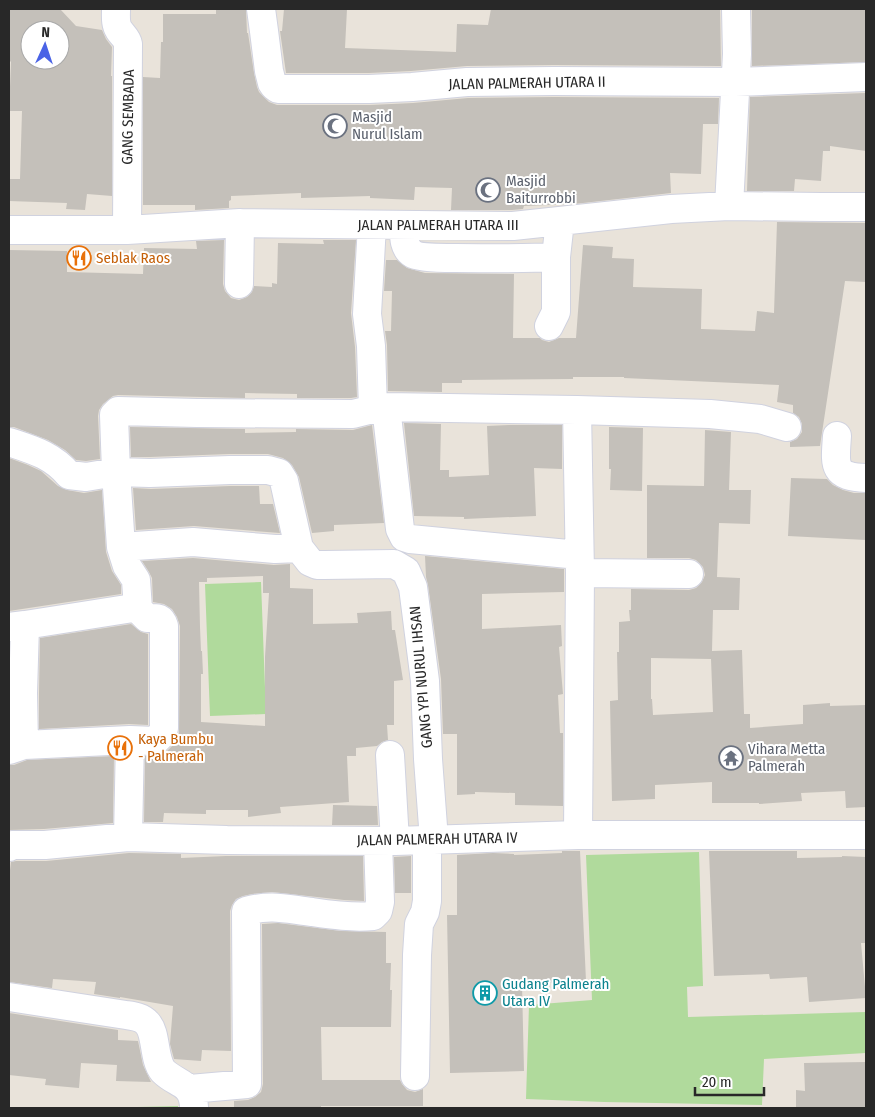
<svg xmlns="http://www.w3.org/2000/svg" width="875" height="1117" viewBox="0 0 875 1117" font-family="'Fira Sans Condensed',sans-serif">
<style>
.green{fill:#b0da9c}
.building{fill:#c4c0ba;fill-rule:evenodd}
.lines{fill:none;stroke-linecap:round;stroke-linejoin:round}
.minor-casing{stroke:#d0d2df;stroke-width:30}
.minor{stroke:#fff;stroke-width:28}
.labels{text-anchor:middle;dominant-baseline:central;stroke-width:4;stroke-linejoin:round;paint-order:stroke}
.street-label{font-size:15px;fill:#282828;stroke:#fff}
.worship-label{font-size:15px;fill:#5b616d;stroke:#fff;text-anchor:start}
.food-label{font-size:15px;fill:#c56008;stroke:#fff;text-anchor:start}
.culture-label{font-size:15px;fill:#0d838f;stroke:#fff;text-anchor:start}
</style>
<rect width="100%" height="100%" fill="#e9e3da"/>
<!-- green -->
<path class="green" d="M261 582 266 714 210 716 205 584Z
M699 852 703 986 687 987 688 1017 866 1012V1053L764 1059 762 1105 604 1102 526 1099 529 1005 592 1000 586 855Z
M178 1106V1108H97Z"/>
<!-- building -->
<path class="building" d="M9 9H60L76 26 102 30 106 39 112 47 111 76H112V196L87 194 85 210 66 209 67 203 9 201V179H20L22 111H9L11 62 9 60ZM30 30H60V60H30Z
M216 9H246L247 33H248L254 73 257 87 259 92 269 102 277 105H370L413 103 468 98 554 97 719 98 718 124H703L701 174 670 173 671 193 574 204 524 206 523 209 512 210H451L452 188 415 187 414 200 370 198V196L301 198V193L231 196V200L229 201V208L195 210V205H143V77L160 78 161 42H163V14H216Z
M284 9H347L345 48 456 52 457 24 488 25 491 9H720L721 66 554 65 467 66 411 71 369 73H286L280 31H282Z
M752 9H866V62L752 66Z
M866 93V151L830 146V151H823L821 181 795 179 794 191H747L750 97Z
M777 222 866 223V282L845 281 820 446 790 447V442L797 439 802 432V424L799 417 793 413V405L777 402 779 385 624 378V377H573V379L462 380V383H442V392L388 391 387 345 385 331H391L392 291H384L386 260H397L407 268 425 273 514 274 513 338H540L542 340 549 342 559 338H576L583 245 613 247 612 258 634 259 633 287 702 289 701 329 755 331 757 311 774 313Z
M224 240 223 284 225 291 231 298 239 300 247 297 252 292 254 286 272 287V283L277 284 278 243 324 244 323 240H356L351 313 355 347 357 397 351 398H297V394L245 393V398L118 395 113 396 103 404 99 410 98 416 100 459 86 461 76 460 65 450 48 440 14 427H9V250L67 251V272L143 274 144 248 197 249 196 241Z
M404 423 441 424 440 470H449V477L489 475 487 426 509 425H562V469L534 468 536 516 464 519V517L414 516Z
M372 425 384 523 334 525V531L312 533 299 477 292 465 283 458 268 454H229L150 457H131L130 427 245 429V433L296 432V429L353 430Z
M609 427 643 428 642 491 610 490 611 469H609Z
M705 430 731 432 729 490H751L750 524 719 523 717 577 740 578 739 610H713L712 651 742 650 744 714H750V728L803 724V705L830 703V706L866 705V807L846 808 845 791 801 793 802 801 759 804V803H712V782L655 785V799L612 801 610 701 618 700 617 652H619V622L630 621 629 610H631V589L689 590 696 588 702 582 705 575 703 567 696 560 689 558H647V485L704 486ZM651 658 711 659 713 712 653 715 652 699H651Z
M9 458 28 465 41 471 58 486 67 490 84 493 102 490 106 552 112 571 121 585V594L9 611Z
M791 478 827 479 833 485 843 490 854 493H866V540L788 536Z
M230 486H259L260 504H273L280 533 194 526 136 530 133 488 151 489Z
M425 556 564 569V592L482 594V629L561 625 562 646 559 647 563 694 558 695 560 733H563V806L515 805V793L475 792V794L457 795V734H443L441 679 428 585 426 577Z
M193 558 274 565 290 564V588L313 589V624L358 623 357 613 391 611 392 630H395L403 680 394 681V725H387L388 740 382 742 377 746 356 748V756H347L349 802 280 807 281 813 248 817V810H206V814L164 813 163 822H144L145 756H160L166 752 173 745 179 733 180 626 177 617 172 609 164 604 153 602 152 578 149 572 142 561ZM263 576V593H269L265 657V726L201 722V674H203L202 651H201L200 627 199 582H207V578Z
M131 624 141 632 148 634V725L129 724 39 729V693L40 638Z
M114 756 113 823 44 829 9 830V765H14L27 760Z
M333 805 377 806 378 825H332Z
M562 851H580L586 981 522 984 524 1071 450 1073 447 915H457V855L493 853 514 854V855L562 853Z
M709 851H797V858L842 857V856L866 857V943H861L866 998 809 1002 807 977 770 979 769 974 714 976Z
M129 853 181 854V858L226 856H363L364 901 344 900 272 892 252 894 243 896 236 899 232 905 230 911 231 1051 202 1050 201 1061 174 1059 170 1044 173 1006 120 997V998L94 994 96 982 53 979 52 988 9 982V870H10L11 862 16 861H46Z
M411 856V893H395L394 857Z
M278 923 341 931 386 932V963H391L390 990H392L391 1027H321L322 1080H400L402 1084 407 1090 415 1092 423 1089V1106H321V1108H234V1101L248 1100 255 1097 261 1092 263 1084 262 924Z
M9 1013 118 1030V1040L138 1041 143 1065 151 1082 116 1081 117 1065 81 1063 79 1088 45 1085 46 1079 9 1075Z
M866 1062V1108H796V1090L805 1091 804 1063Z"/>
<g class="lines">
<!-- minor casing -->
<g class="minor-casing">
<path id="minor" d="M116 9C116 16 115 24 119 30 122 35 127 38 128 44L127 230
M261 9 264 31 269 71 272 83 274 86 278 89H369L412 87 467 82 554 81 735 82 866 77
M729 206 737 54 736 9
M404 226C404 236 403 248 413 254 419 258 446 258 455 258 489 258 522 259 556 257L560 221
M9 230H127L240 223 513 226 671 209 729 206 821 207H866
M239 284 240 223
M549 326 556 312V257
M577 410 580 573 578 835
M837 436C835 465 832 477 866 478
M9 442C33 450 52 455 69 475L86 477 116 472 150 473 230 470H268L279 473 284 481 299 548 310 562 317 565H324L394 564 406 571 413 587 425 681 428 759 434 840
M121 547 127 566 136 580 138 609
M299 548 275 549 251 547 193 542 121 547 116 472 114 415 118 411 197 413 353 414 373 409 371 346 367 314 372 225
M579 555 410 539 404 537 400 529 386 407 577 410 710 414 760 419 787 427
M580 573 689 574
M9 627 25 625 133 608 138 609 147 618C156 618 161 616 164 626V728L162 734 155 741 130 740 24 745 9 750
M24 745 23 693 25 625
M390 755 395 841
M128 837 130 740
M9 847 12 845H45L128 837 227 840 395 841 578 835H866
M9 997 126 1015C133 1016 142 1017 147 1023 157 1033 153 1059 163 1071 177 1085 193 1082 194 1107
M415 1076 417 955 419 924 425 912 427 901V840
M190 1089 247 1084 246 911C272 904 286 909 312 912 332 915 353 918 373 916L378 911 380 902 378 841"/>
</g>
<!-- minor -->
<use href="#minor" class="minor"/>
</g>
<!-- icons -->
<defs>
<g id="mosque-ring" transform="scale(1.25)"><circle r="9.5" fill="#fff" stroke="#6b7280" stroke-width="1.5"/><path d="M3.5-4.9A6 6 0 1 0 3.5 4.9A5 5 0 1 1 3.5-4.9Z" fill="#6b7280"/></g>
<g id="restaurant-ring" transform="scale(1.25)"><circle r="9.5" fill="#fff" stroke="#e8710a" stroke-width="1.5"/><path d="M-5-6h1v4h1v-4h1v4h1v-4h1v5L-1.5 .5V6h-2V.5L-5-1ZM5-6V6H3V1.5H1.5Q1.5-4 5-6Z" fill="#e8710a"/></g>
<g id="temple-ring" transform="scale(1.25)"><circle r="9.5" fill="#fff" stroke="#6b7280" stroke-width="1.5"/><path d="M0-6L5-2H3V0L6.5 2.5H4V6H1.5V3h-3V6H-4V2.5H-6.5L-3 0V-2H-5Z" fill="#6b7280"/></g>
<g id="building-ring" transform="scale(1.25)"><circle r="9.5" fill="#fff" stroke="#0f9aa8" stroke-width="1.5"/><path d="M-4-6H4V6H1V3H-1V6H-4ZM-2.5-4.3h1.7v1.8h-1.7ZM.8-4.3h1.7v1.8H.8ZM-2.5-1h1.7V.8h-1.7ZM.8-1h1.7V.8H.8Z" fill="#0f9aa8"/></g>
</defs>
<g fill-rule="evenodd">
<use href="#mosque-ring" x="335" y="126"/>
<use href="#mosque-ring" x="488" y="190"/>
<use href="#restaurant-ring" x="79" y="258"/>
<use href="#restaurant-ring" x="120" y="748"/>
<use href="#temple-ring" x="731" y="758"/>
<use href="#building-ring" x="485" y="993"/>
</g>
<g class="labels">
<!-- street labels -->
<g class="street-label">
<text transform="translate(527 83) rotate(-1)">JALAN PALMERAH UTARA II</text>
<text transform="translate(128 117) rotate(-89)">GANG SEMBADA</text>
<text x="438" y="225">JALAN PALMERAH UTARA III</text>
<text transform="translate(421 677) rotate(-95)">GANG YPI NURUL IHSAN</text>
<text transform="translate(437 839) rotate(-1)">JALAN PALMERAH UTARA IV</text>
</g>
<!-- worship labels -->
<g class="worship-label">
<text x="352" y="117">Masjid<tspan x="352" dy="17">Nurul Islam</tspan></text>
<text x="506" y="181">Masjid<tspan x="506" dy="17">Baiturrobbi</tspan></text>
<text x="748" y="749">Vihara Metta<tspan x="748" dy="17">Palmerah</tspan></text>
</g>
<!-- food labels -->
<g class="food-label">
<text x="96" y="258">Seblak Raos</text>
<text x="138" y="739">Kaya Bumbu<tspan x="138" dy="17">- Palmerah</tspan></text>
</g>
<!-- culture labels -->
<g class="culture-label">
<text x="502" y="984">Gudang Palmerah<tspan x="502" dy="17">Utara IV</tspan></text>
</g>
</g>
<!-- border -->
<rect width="875" height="1117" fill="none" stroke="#282828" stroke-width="20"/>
<!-- north arrow -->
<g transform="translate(45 45) rotate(3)"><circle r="24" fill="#ffffff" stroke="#a9a9a9"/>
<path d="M0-4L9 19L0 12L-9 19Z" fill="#4a63e6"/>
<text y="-8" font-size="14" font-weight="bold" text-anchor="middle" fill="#282828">N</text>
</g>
<!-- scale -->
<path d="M695 1087v8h69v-8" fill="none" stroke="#282828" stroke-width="2.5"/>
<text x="702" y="1087" font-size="15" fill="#282828" stroke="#ffffff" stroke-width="4" paint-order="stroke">20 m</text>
</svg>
